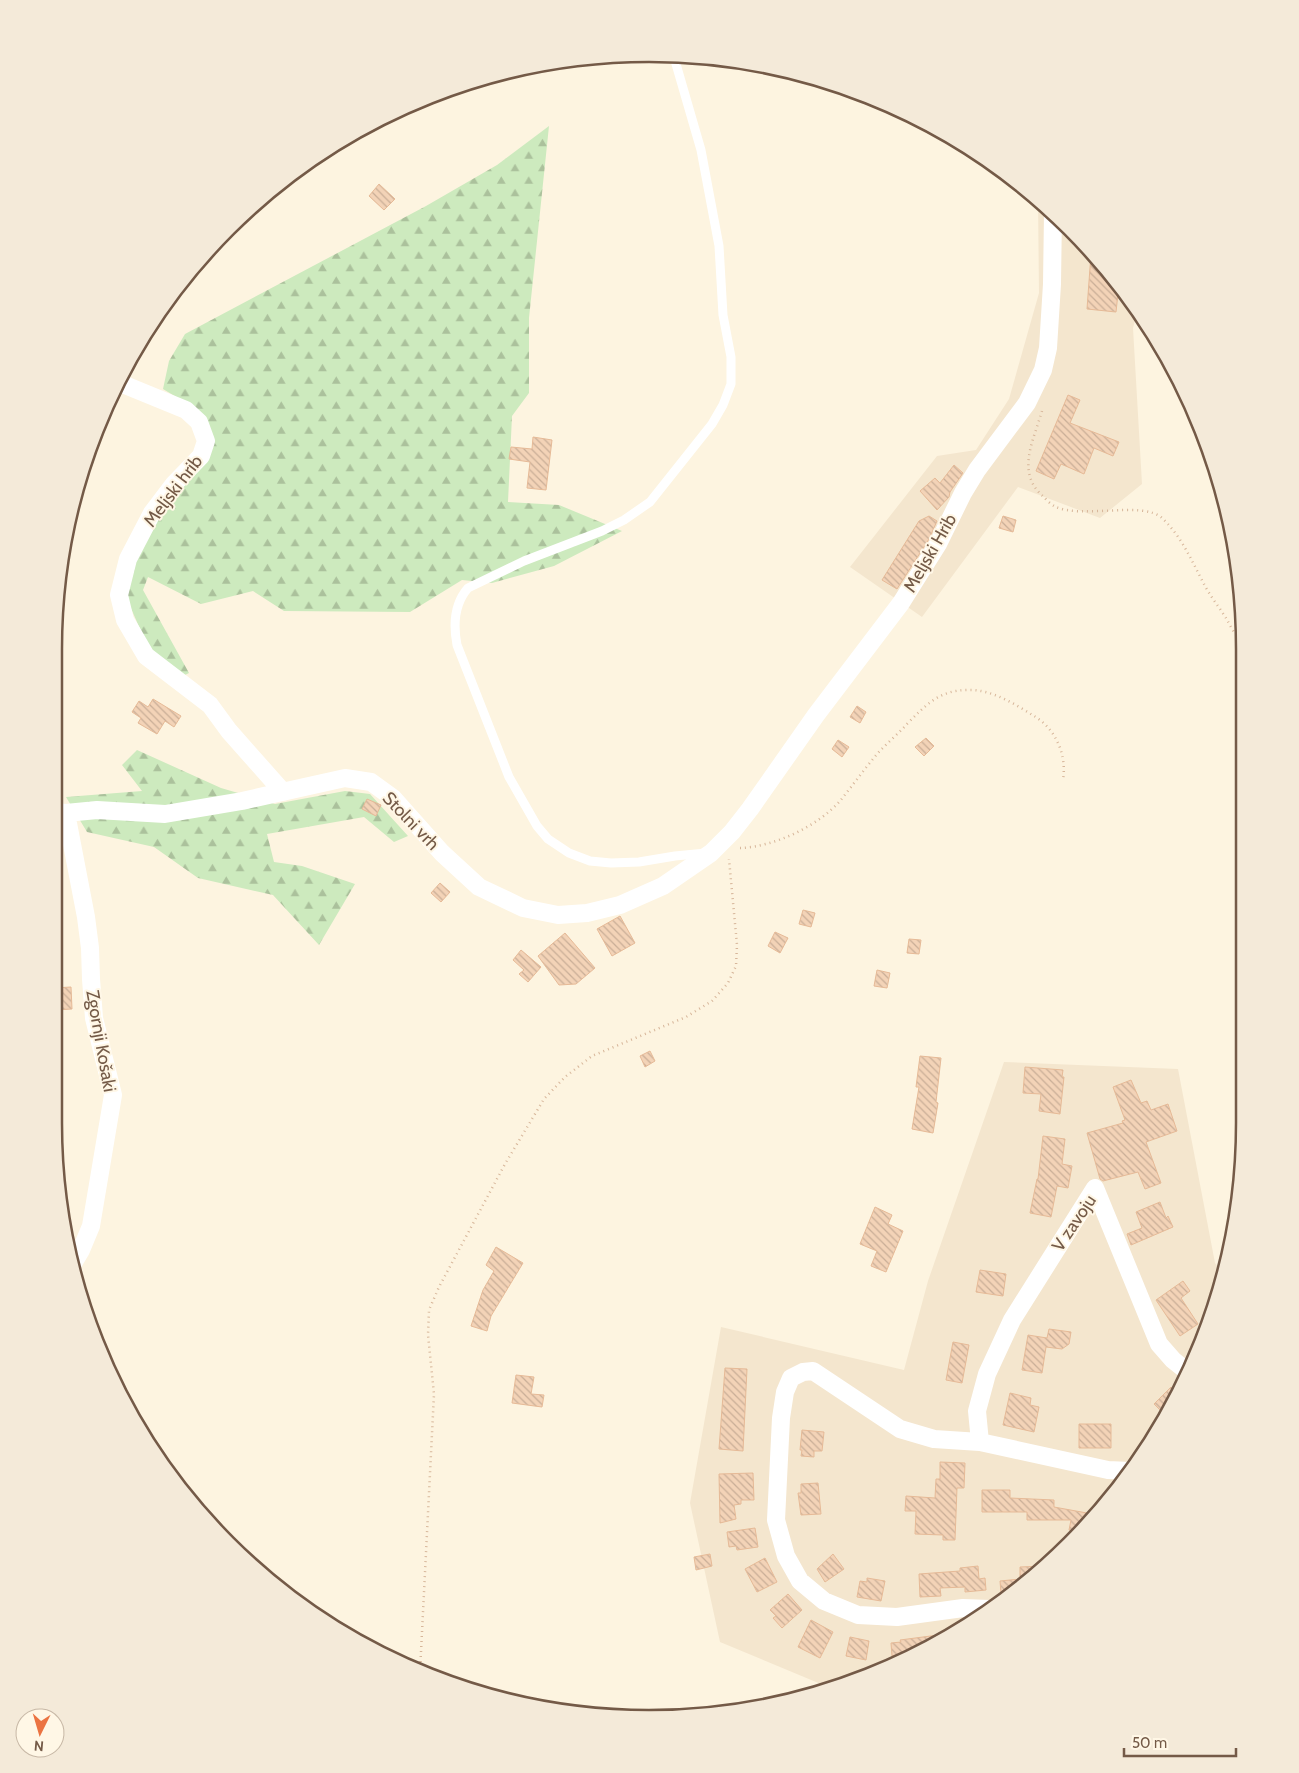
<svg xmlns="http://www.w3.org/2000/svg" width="1299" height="1773" viewBox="0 0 1299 1773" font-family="Cabin,sans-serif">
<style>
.residential{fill:#f4e6ce}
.forest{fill:url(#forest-firs)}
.building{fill:url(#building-back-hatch);stroke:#e6ba97}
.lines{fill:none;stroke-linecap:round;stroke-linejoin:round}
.path{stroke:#d7b69a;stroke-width:2.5;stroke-dasharray:1 4;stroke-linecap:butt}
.lane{stroke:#fff;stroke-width:9}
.street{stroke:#fff;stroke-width:18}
.labels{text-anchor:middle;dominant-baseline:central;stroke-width:4;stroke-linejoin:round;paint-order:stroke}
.street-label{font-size:18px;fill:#745a47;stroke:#fff7e6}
.rim{fill:none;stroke:#745a47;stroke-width:2.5}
</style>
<defs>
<pattern id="forest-firs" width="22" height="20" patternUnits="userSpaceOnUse" patternTransform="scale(1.25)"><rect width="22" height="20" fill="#cdeabe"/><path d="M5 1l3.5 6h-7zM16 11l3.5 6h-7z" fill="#abc19c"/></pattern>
<pattern id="building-back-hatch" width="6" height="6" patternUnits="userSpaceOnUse" patternTransform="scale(1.25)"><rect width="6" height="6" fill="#f3d3b7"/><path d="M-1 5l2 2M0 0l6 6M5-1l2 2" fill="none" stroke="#c9ae97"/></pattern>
</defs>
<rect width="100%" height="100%" fill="#fdf4e0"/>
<!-- residential -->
<path class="residential" d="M1038 199 1122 287 1137 313 1133 328 1142 484 1100 518 1018 487 922 617 850 567 937 456 976 450 1009 399 1039 293Z
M1004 1062 1178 1069 1215 1263 1222 1272 1214 1315 1166 1421 1098 1516 1012 1596 878 1674 828 1687 720 1642 690 1503 721 1327 904 1370 928 1281Z"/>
<!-- forest -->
<path class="forest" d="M549 126 529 318V393L512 416 508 502 559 505 622 531 554 566 492 583 462 580 410 612 284 611 253 591 201 604 148 577 143 590 189 673 181 677 151 654 126 597 134 560 156 515 206 459 188 404 163 389 169 361 185 334 426 206 497 165Z
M137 750 221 788 275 804 345 791 370 794 408 836 394 842 364 817 267 834 274 862 302 866 355 884 319 945 273 895 198 878 154 847 87 832 66 797 142 791 122 765Z"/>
<!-- building -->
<path class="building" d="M379 184 395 199 384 210 369 196Z
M1091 254 1119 284 1116 312 1087 309Z
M1068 395 1080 400 1070 423 1119 442 1113 456 1094 448 1084 474 1061 464 1054 479 1036 471Z
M533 437 552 440 546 490 527 488 530 462 509 459 511 447 532 449Z
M954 465 963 473 950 492 949 497 937 510 920 491 935 478 940 483Z
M929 516 937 521 929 539 897 589 882 580 919 521Z
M1003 516 1016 520 1013 532 999 528Z
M153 699 181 716 174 727 165 721 157 734 138 723 141 718 132 712 139 701 148 707Z
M857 706 866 712 860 723 850 717Z
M926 738 934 746 924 756 915 747Z
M838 740 849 747 842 757 832 749Z
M367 799 381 805 376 816 362 809Z
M440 883 450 892 441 902 431 893Z
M803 910 815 913 811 927 799 924Z
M620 916 635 943 612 956 597 929Z
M775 932 788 938 780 953 768 946Z
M565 933 595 968 576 984 559 985 538 956Z
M909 939 921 940 919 954 907 953Z
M521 950 541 967 528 982 519 974 524 970 513 960Z
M877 970 890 973 887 988 874 986Z
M71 987 72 1009 54 1010V988Z
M650 1051 655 1061 645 1067 640 1056Z
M920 1056 941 1058 936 1102 938 1103 933 1133 912 1129 919 1087H916Z
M1025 1067 1063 1070 1062 1077H1064L1060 1114 1039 1111 1041 1094 1023 1093Z
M1131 1080 1141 1103 1147 1101 1151 1110 1168 1104 1177 1131 1146 1142 1161 1183 1145 1189 1138 1172 1103 1181 1100 1179 1087 1133 1123 1123 1122 1121 1125 1120 1113 1087Z
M1043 1136 1065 1139 1062 1164 1072 1166 1068 1188 1057 1186 1051 1217 1030 1213 1037 1179H1038Z
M1160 1202 1166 1218 1168 1216 1173 1227 1131 1245 1127 1234 1142 1228 1136 1212Z
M875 1207 892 1215 888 1224 903 1231 886 1272 871 1266 877 1251 860 1244Z
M496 1247 523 1263 491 1316 487 1331 471 1326 483 1290 494 1271 486 1265Z
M980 1270 1006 1274 1003 1296 976 1292Z
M1183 1281 1190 1291 1181 1298 1198 1324 1180 1336 1156 1300Z
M1049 1329 1071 1332 1069 1344 1062 1349 1046 1347 1042 1373 1022 1370 1028 1335 1047 1338Z
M953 1342 969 1345 962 1383 946 1380Z
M725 1368 747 1369 743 1451 719 1449Z
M516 1375 534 1377 531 1394 544 1395 542 1407 512 1403Z
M1171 1387 1178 1394 1167 1417 1154 1404Z
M1010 1393 1031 1398 1030 1405 1039 1407 1034 1432 1003 1425Z
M1079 1424H1111V1448H1079Z
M802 1430 824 1432 822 1451H814V1457L801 1456 802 1450H800Z
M940 1462 965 1463 964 1488H957L955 1540H943V1535L915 1534 916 1511H905L906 1496 935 1498 936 1479H940Z
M753 1473 754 1500H741V1504L734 1505 736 1519 720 1523 719 1474Z
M818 1483 821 1514 801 1515 798 1493H801V1484Z
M982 1490H1010V1498L1054 1500V1507L1098 1515 1080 1532 1069 1530 1071 1520H1027V1512H982Z
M755 1528 758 1547 737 1550 736 1546 729 1547 727 1532Z
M710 1554 712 1566 696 1570 694 1557Z
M833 1554 844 1569 825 1582 817 1569Z
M765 1558 777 1582 757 1592 745 1569Z
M978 1566 979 1579 985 1578 986 1590 965 1592V1587L940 1588 941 1596 920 1597 919 1574 960 1571V1568Z
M1044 1566 1016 1592 1001 1593 1000 1581 1020 1579V1567Z
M867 1578 885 1581 881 1601 857 1597 860 1581 867 1582Z
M788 1594 802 1610 782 1628 773 1618 776 1616 770 1610Z
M811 1620 833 1632 820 1658 798 1647Z
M946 1634 916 1652 895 1664 894 1656H892L891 1643 901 1642 900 1640Z
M850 1637 869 1641 866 1660 846 1656Z"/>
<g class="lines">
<!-- path -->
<path class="path" d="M1042 411C1033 442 1015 474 1045 498 1047 501 1051 504 1054 506 1081 520 1142 500 1162 518 1183 538 1192 562 1205 586 1211 597 1219 607 1226 618 1230 625 1234 634 1241 640
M740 848C774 847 818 826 840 801 853 785 865 768 878 753 887 743 898 734 907 724 926 705 939 690 968 690 991 689 1015 704 1034 716 1056 729 1067 755 1063 780
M420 1672 434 1394 428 1335 429 1310 439 1287 505 1164 544 1099 565 1077 592 1056 686 1017 712 1001 728 983 736 966 737 945 729 859"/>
<!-- lane -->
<path class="lane" d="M674 57 701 150 719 246 723 315 731 357V384L723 405 712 424 650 502 624 520 602 531 524 561 468 588C454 604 453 624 457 645L509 777 537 826 548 839 569 853 590 861 611 863 639 862 675 856 706 853"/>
<!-- street -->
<path class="street" d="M120 383 186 410 199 422 206 441 201 456 174 484 152 513 128 559 119 595 125 620 146 656 210 705 229 731 283 792
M54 812 66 813 97 810 165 814 242 801 345 778 371 782 393 798 442 853 479 887 523 908 558 915 587 913 620 905 663 886 711 853 732 832 750 809 816 715 901 603 938 544 963 493 977 470 1027 403 1043 370 1048 348 1052 284 1053 213
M66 813 86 917 90 948 91 979 94 1018 113 1095 91 1226 81 1250 72 1265
M980 1442 977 1411 987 1374 1012 1320 1095 1188 1159 1344 1173 1360 1188 1372
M990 1609 963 1608 897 1617 858 1615 824 1601 800 1581 786 1556 776 1520 781 1418 785 1392 791 1378 803 1372 813 1371 900 1429 934 1439 980 1442 1108 1470 1130 1471"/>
</g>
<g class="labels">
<!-- street labels -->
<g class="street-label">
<text transform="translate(173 491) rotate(-53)">Meljski hrib</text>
<text transform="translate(930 553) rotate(-60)">Meljski Hrib</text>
<text transform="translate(411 821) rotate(46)">Stolni vrh</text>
<text transform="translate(101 1041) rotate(80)">Zgornji Košaki</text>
<text transform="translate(1074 1223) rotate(-56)">V zavoju</text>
</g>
</g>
<!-- crop -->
<path d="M0 0H1299V1773H0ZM649 62H649A587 587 0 0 1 1236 649V1123A587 587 0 0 1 649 1710H649A587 587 0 0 1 62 1123V649A587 587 0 0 1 649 62Z" fill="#f4ead9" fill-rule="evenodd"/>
<path class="rim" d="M649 62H649A587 587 0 0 1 1236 649V1123A587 587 0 0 1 649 1710H649A587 587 0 0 1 62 1123V649A587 587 0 0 1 649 62Z"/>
<!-- north arrow -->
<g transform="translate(40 1733) rotate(185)"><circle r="24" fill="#fff7e6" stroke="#c7b8a6"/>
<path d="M0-4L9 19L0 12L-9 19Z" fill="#eb7341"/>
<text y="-8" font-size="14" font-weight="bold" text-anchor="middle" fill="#745a47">N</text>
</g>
<!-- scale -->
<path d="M1124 1748v8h112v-8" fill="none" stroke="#745a47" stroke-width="2.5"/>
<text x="1132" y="1748" font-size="15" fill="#745a47" stroke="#fff7e6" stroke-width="4" paint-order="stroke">50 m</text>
</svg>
